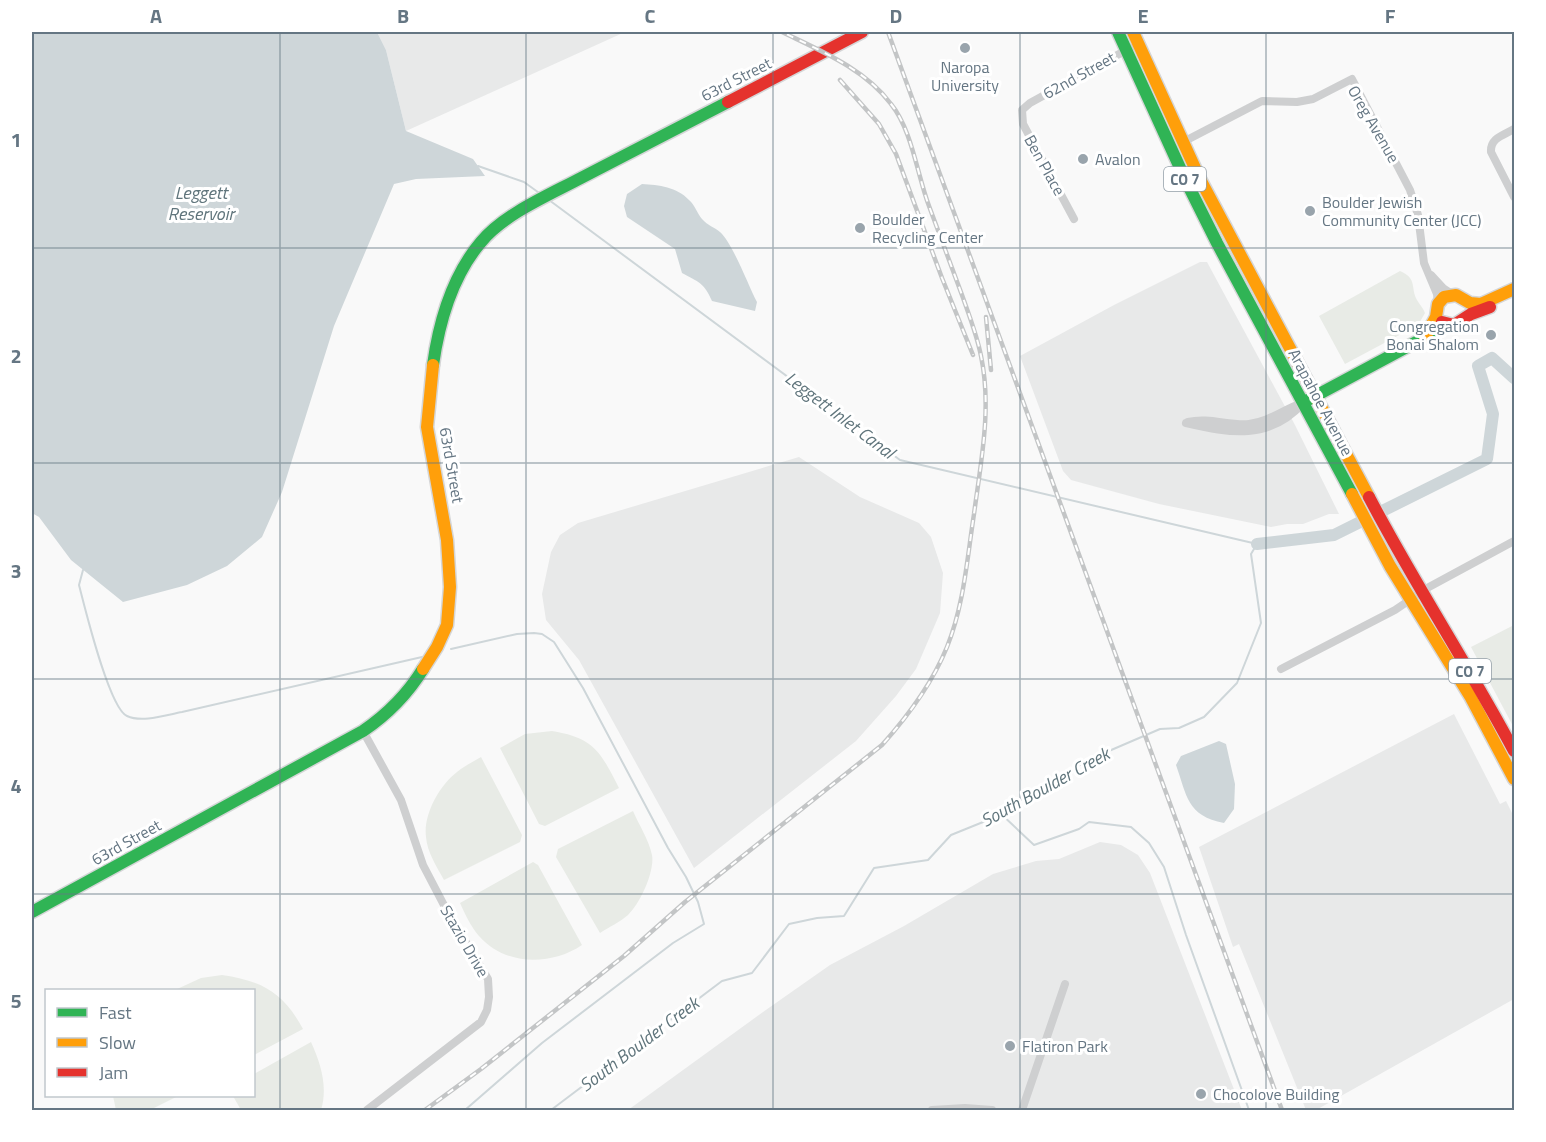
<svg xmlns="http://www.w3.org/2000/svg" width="1546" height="1142" viewBox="0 0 1546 1142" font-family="'Titillium Web',sans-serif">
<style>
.built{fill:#e8e9e9}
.green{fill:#e8ebe6}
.water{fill:#ced6d9}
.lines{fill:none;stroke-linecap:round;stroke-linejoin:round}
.stream{stroke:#ced6d9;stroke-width:2}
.river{stroke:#ced6d9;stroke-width:12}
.fast-casing{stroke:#d5d6d7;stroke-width:15}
.slow-casing{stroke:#d5d6d7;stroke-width:15}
.jam-casing{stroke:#d5d6d7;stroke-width:15}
.street{stroke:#cecfd0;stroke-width:8}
.fast{stroke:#30b455;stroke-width:12}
.slow{stroke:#ff9f0a;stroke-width:12}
.jam{stroke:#e5322d;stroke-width:12}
.rail-casing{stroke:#c3c5c6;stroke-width:4.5}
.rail{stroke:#fff;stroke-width:2;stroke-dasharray:7;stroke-linecap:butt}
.grid{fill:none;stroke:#657683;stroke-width:1.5;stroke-opacity:0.55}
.poi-dot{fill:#99a4ac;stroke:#fff;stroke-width:2}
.labels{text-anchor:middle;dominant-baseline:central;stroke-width:6;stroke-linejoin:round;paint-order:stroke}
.shield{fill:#fff;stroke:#939fa8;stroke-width:1.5}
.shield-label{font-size:15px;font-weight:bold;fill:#657683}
.poi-label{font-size:16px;fill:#657683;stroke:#fff;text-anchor:start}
.street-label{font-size:16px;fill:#657683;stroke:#fff}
.water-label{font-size:18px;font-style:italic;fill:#60757c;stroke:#fff}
.neatline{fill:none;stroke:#657683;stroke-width:2}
.grid-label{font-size:20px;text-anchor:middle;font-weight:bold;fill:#657683}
</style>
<rect width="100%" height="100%" fill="#f9f9f9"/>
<!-- built -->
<path class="built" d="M377 32H625L406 131 386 50Z
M1200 262H1207L1295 425 1339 514H1329L1303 524H1287L1271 527 1159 504 1071 480 1063 471 1020 356 1114 305Z
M799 457 860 497 919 523 931 537 943 573 940 613 916 669 896 696 856 741 694 868 579 660 546 620 542 594 551 552 560 535 578 523Z
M1454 714 1500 804 1506 801 1514 817V999L1316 1110H1306L1239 944 1233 947 1199 847Z
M1100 842 1121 845 1138 855 1150 873 1242 1110H628L763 1012 830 965 904 926 993 874 1036 861 1059 859Z"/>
<!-- green -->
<path class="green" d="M1400 271C1418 279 1410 287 1417 300 1420 305 1423 308 1425 313L1418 325 1345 364 1319 316Z
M1514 625V728L1471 647Z
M552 731C595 738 601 753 619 788L545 826 539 824 500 748 525 734Z
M481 757 522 835 520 842 444 880C437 867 427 852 426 837 423 814 440 785 457 772 464 766 473 762 481 757Z
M633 811C639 825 649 840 652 855 655 871 640 904 628 915 620 922 609 927 600 933L556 857 558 849Z
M533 862 538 865 582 945C551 966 505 966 479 936 471 927 465 914 460 903Z
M222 975C262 981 283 992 303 1029L254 1055V990H175L201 978Z
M311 1042C321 1064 328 1087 321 1110H241L233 1096H254V1074Z
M113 1096H178L150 1110H116Z"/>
<!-- water -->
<path class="water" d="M32 32H377L386 50 406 131 473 159 485 176 416 179 394 184 334 326 282 492 262 537 227 566 187 585 123 602 71 560 39 517 32 513Z
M642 184C659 185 677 187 689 200 695 205 697 213 702 219 708 226 714 227 720 232 732 242 749 287 757 302L755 311 712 301C704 282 698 282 682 273L675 249 627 217 624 206 627 194Z
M1219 741 1226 744 1235 784 1234 809 1224 823C1187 816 1187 796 1176 765L1181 756Z"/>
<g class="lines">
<!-- stream -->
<path class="stream" d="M478 166 524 182 542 195
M549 200 900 460 1257 544 1251 554 1261 623 1237 683 1204 717 1179 728 1160 729 1088 760 988 820 951 835 928 860 874 868 844 916 817 918 789 924 752 973 722 981 551 1110
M83 570 79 585C85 608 109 708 127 716 142 723 166 715 182 712L422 657
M451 649 517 634 534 633 542 634 554 642 583 688 668 848 686 877 698 902 704 924 673 943 542 1043 465 1110
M999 812 1034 845 1079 829 1089 822 1131 827 1149 843 1164 867 1186 935 1249 1110"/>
<!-- river -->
<path class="river" d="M1257 544 1334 535 1487 459 1493 414 1478 366 1492 358 1514 378"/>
<!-- fast casing -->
<g class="fast-casing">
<path id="fast" d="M1118 32 1186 181 1217 243 1352 494
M433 365C439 322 453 275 481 242 504 214 549 195 581 178 630 153 679 127 728 102
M1306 401 1448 325
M32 912 363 731C388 714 407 695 423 669"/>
</g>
<!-- slow casing -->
<g class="slow-casing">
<path id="slow" d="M1133 32 1200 179 1369 497
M1425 337 1436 317 1438 304 1444 297 1456 295 1470 303 1481 304 1514 289
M1352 494 1390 566 1470 696 1514 779
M423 669 437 647 447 625 450 587 447 540 427 427 433 365"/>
</g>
<!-- jam casing -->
<g class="jam-casing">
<path id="jam" d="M728 102 862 32
M1442 322 1454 325 1471 314 1490 307
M1369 497C1414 583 1468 665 1514 751"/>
</g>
<!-- street -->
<path class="street" d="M1514 129C1504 135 1490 138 1491 152L1514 197
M1183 142 1262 101 1297 102 1313 99 1352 79 1410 190 1418 215 1424 263 1437 294 1438 304
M1074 219 1023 124 1022 110 1030 103 1130 48
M1431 275 1443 288 1452 294
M1188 422C1209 417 1229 426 1249 424 1269 422 1284 409 1302 403
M1186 423C1230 433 1269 441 1303 403
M1281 669 1395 610 1429 587 1514 541
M363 731 401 800 423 865 446 909 488 979 489 997 487 1010 481 1022 367 1110
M932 1110 965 1108 992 1110
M1022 1110 1065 984"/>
<!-- fast -->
<use href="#fast" class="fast"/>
<!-- slow -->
<use href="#slow" class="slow"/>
<!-- jam -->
<use href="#jam" class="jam"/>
<!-- rail casing -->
<g class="rail-casing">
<path id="rail" d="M888 32 1282 1110
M840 80 879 124 896 154 942 278 973 355
M986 317 991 370
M425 1110 481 1069 624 956 685 902 882 745C908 716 932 684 947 647 964 605 967 559 974 514 981 461 992 408 981 356 977 335 969 315 962 295 951 265 940 236 929 206 917 174 912 130 891 104 865 69 821 51 782 32"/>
</g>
<!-- rail -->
<use href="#rail" class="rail"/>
</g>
<!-- grid -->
<path class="grid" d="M280 32V1110M526 32V1110M773 32V1110M1020 32V1110M1266 32V1110M32 248H1514M32 463H1514M32 679H1514M32 894H1514"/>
<!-- markers -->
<g class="poi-dot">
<circle cx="965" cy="48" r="6"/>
<circle cx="1083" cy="159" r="6"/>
<circle cx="1310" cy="211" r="6"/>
<circle cx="860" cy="228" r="6"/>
<circle cx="1491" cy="335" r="6"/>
<circle cx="1010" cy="1046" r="6"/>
<circle cx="1201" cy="1094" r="6"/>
</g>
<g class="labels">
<!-- shield labels -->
<g class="shield">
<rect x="1164" y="167" width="42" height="24" rx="4.5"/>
<rect x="1449" y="659" width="42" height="24" rx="4.5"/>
</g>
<g class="shield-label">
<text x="1185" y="179">CO 7</text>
<text x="1470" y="671">CO 7</text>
</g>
<!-- poi labels -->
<g class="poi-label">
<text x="965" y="67" text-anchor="middle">Naropa<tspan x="965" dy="18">University</tspan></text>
<text x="1095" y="159">Avalon</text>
<text x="1322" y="202">Boulder Jewish<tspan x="1322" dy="18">Community Center (JCC)</tspan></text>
<text x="872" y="219">Boulder<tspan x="872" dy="18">Recycling Center</tspan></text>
<text x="1479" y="326" text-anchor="end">Congregation<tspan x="1479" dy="18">Bonai Shalom</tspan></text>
<text x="1022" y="1046">Flatiron Park</text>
<text x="1213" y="1094">Chocolove Building</text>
</g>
<!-- street labels -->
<g class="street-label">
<text transform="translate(1079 75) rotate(-29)">62nd Street</text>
<text transform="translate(736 79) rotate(-27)">63rd Street</text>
<text transform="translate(1374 124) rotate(60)">Oreg Avenue</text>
<text transform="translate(1045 165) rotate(61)">Ben Place</text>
<text transform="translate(1321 402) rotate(62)">Arapahoe Avenue</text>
<text transform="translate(452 465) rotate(80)">63rd Street</text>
<text transform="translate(126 842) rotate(-29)">63rd Street</text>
<text transform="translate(465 941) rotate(60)">Stazio Drive</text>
</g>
<!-- water labels -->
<g class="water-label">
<text x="201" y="192">Leggett<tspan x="201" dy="21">Reservoir</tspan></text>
<text transform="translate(840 415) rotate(37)">Leggett Inlet Canal</text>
<text transform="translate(1045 787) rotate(-29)">South Boulder Creek</text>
<text transform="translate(639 1044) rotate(-37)">South Boulder Creek</text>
</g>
</g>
<!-- border -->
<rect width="1546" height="1142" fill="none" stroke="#ffffff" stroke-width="66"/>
<!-- legend -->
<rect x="45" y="989" width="210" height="108" fill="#ffffff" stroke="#c1c8cd" stroke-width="1.5"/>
<rect x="57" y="1008" width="30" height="9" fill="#30b455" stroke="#c1c8cd" stroke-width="1.5"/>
<text x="99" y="1019" font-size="18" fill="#657683">Fast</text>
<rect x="57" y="1038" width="30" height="9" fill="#ff9f0a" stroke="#c1c8cd" stroke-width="1.5"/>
<text x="99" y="1049" font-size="18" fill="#657683">Slow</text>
<rect x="57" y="1068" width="30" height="9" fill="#e5322d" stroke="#c1c8cd" stroke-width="1.5"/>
<text x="99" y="1079" font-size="18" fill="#657683">Jam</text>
<rect x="33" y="33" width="1480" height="1076" class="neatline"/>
<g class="grid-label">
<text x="156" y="23">A</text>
<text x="403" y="23">B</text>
<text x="650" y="23">C</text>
<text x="896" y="23">D</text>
<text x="1143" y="23">E</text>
<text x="1390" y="23">F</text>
<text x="16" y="147">1</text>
<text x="16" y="363">2</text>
<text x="16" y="578">3</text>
<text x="16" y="793">4</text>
<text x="16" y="1008">5</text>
</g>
</svg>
